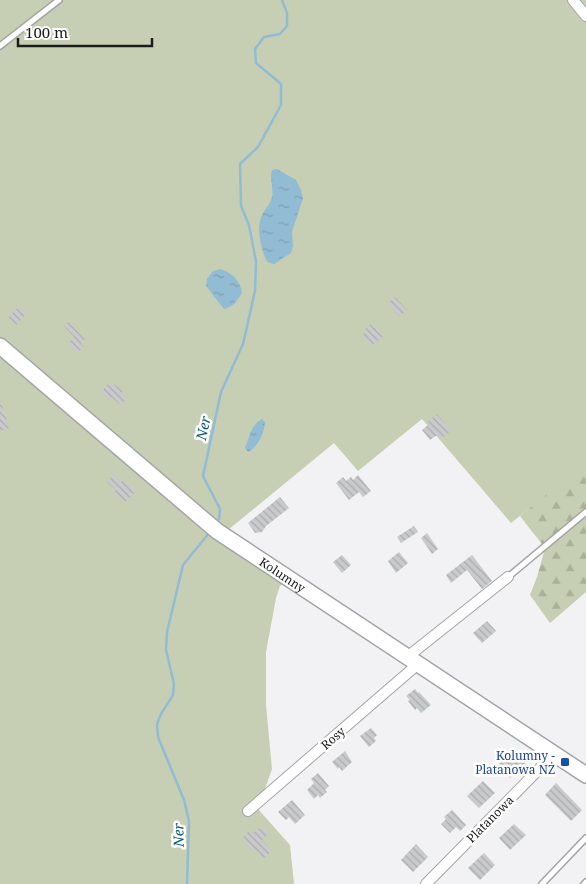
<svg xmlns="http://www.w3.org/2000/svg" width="586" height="884" viewBox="0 0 586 884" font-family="'Noto Serif',serif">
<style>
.forest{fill:url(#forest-firs)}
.park{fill:#c6cfb3}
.water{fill:url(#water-ripples)}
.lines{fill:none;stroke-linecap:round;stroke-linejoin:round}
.stream{stroke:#92bbd4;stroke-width:2.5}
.building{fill:url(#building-back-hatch)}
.lane-casing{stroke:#a4a4a6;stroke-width:8}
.street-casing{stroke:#a4a4a6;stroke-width:12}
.secondary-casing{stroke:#a4a4a6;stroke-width:18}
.lane{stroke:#fff;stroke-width:5}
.street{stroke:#fff;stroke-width:10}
.secondary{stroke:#fff;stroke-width:15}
.transit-dot{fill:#1a4fb4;stroke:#fff;stroke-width:2}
.labels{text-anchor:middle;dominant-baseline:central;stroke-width:5;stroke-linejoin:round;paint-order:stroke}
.street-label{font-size:12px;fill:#1c1c1c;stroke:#fff}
.transit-label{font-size:12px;fill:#164399;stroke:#fff;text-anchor:end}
.water-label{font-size:14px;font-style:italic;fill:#0e597b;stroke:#fff}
</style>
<defs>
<pattern id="forest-firs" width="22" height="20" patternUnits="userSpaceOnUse" patternTransform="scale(1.25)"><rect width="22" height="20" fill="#c6cfb3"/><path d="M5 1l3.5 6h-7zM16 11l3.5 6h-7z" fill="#aab199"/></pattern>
<pattern id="water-ripples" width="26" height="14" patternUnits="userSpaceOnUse" patternTransform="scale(1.25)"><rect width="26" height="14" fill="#92bbd4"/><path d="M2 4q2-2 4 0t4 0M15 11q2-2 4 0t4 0" fill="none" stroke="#7da0b5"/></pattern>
<pattern id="building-back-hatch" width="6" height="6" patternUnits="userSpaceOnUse" patternTransform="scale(1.25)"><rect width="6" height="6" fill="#c9cacb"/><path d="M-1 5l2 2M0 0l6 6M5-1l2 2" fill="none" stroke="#acadae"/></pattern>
</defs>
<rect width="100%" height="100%" fill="#f2f2f4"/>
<!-- forest -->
<path class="forest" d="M586 460V592L550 623 530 595 537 577 545 548 520 516Z"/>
<!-- park -->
<path class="park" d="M0 0H586V463L511 523 422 419 358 471 334 443 228 530 295 574 280 586 276 598 266 652V705L272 769 258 809 290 845 294 884H0Z"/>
<!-- water -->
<path class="water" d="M277 169 296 180 301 190 303 198 292 232 293 246 291 253 274 264 267 262C261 249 255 227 263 213 266 208 271 203 272 197 274 188 269 178 272 170Z
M221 269C233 274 240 280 242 293 237 301 233 307 224 309L206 286 207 279 213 271Z
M262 419 265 422C264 434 258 447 248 452L245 448C250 436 250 426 262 419Z"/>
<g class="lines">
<!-- stream -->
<path class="stream" d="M215 524 219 519 220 509 203 476 221 392 243 344 255 291 256 261 249 225 241 206 240 164 258 147 281 105V84L256 63 255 49 264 37 280 34 287 26V13L282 0
M187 884 189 821 184 800 158 737 157 724 161 714 173 695 174 684 166 650 167 632 183 565 209 533"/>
</g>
<!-- building -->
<path class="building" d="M395 297 407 310 399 316 388 303Z
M19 306 27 313 16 325 8 317Z
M68 322 85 339 81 344 84 347 77 353 68 344 74 337 64 326Z
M371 324 374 328 376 327 384 336 371 346 362 335 367 331 365 329Z
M109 383 113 386 114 384 123 391 121 393 127 398 121 405 111 397 109 399 101 392Z
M0 405H2L9 428 0 431Z
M437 414 451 431 441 439 437 435 430 440 422 430 429 424 427 422Z
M113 475 121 482 123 480 136 491 125 502 114 492 116 490 107 482Z
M358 475 371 491 363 497 359 492 349 500 336 483 343 477 346 481 351 477 353 480Z
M280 497 289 508 266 526 262 532 255 533 248 523Z
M414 526 418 532 401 543 397 537Z
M427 533 438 549 432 554 421 538Z
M399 552 408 563 396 573 388 561Z
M342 555 351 565 342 573 333 562Z
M472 555 492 581 482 589 467 570 451 583 446 575Z
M487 621 496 631 482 643 473 633Z
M415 689 418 693 419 692 431 705 421 713 417 708 415 710 408 701 410 700 406 696Z
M371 728 377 735 374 738 376 741 369 747 360 736Z
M514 749 526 762 510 778 498 765Z
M345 751 352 762 342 771 339 767 338 769 332 762Z
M318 773 329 786 325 790 327 792 320 798 318 795 314 799 307 790 314 783 311 779Z
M483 781 495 793 479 808 467 796Z
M556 783 582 810 571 821 545 795Z
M292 800 305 815 295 824 289 817 286 820 278 812Z
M452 810 466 825 460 831 456 827 450 833 441 824 446 819 444 817Z
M514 824 526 835 510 850 499 838Z
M262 826 269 834 262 840 272 851 263 859 253 848 251 850 245 843 247 841 243 837 250 830 253 833Z
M416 844 428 857 413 872 401 860Z
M484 853 495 865 480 880 468 868Z"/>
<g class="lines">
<!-- lane casing -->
<g class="lane-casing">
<path id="lane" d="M0 46 59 0
M508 577 586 512
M542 884 586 838
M584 884 586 882"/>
</g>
<!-- street casing -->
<g class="street-casing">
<path id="street" d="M573 0 586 16
M408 658 411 654 508 577
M248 811 418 664
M426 884 554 754"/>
</g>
<!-- secondary casing -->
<g class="secondary-casing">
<g id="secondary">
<path id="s1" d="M0 346 217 531 586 775"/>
</g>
</g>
<!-- lane -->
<use href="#lane" class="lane"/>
<!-- street -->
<use href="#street" class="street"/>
<!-- secondary -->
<use href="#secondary" class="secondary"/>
</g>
<!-- markers -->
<rect class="transit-dot" x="560" y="757" width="10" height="10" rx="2.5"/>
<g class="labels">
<!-- street labels -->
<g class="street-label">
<text stroke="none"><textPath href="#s1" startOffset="364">Kolumny</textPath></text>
<text transform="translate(333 738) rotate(-41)">Rosy</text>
<text transform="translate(490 819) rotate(-45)">Platanowa</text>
</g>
<!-- transit labels -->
<g class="transit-label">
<text x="555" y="755">Kolumny -<tspan x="555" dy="14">Platanowa NŻ</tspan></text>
</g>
<!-- water labels -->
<g class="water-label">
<text transform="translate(203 428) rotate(-78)">Ner</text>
<text transform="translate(178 835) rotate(-91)">Ner</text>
</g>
</g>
<!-- scale -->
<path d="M18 38v8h134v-8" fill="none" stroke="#1c1c1c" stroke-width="2.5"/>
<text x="25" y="38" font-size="15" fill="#1c1c1c" stroke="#ffffff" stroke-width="4" paint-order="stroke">100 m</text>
</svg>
